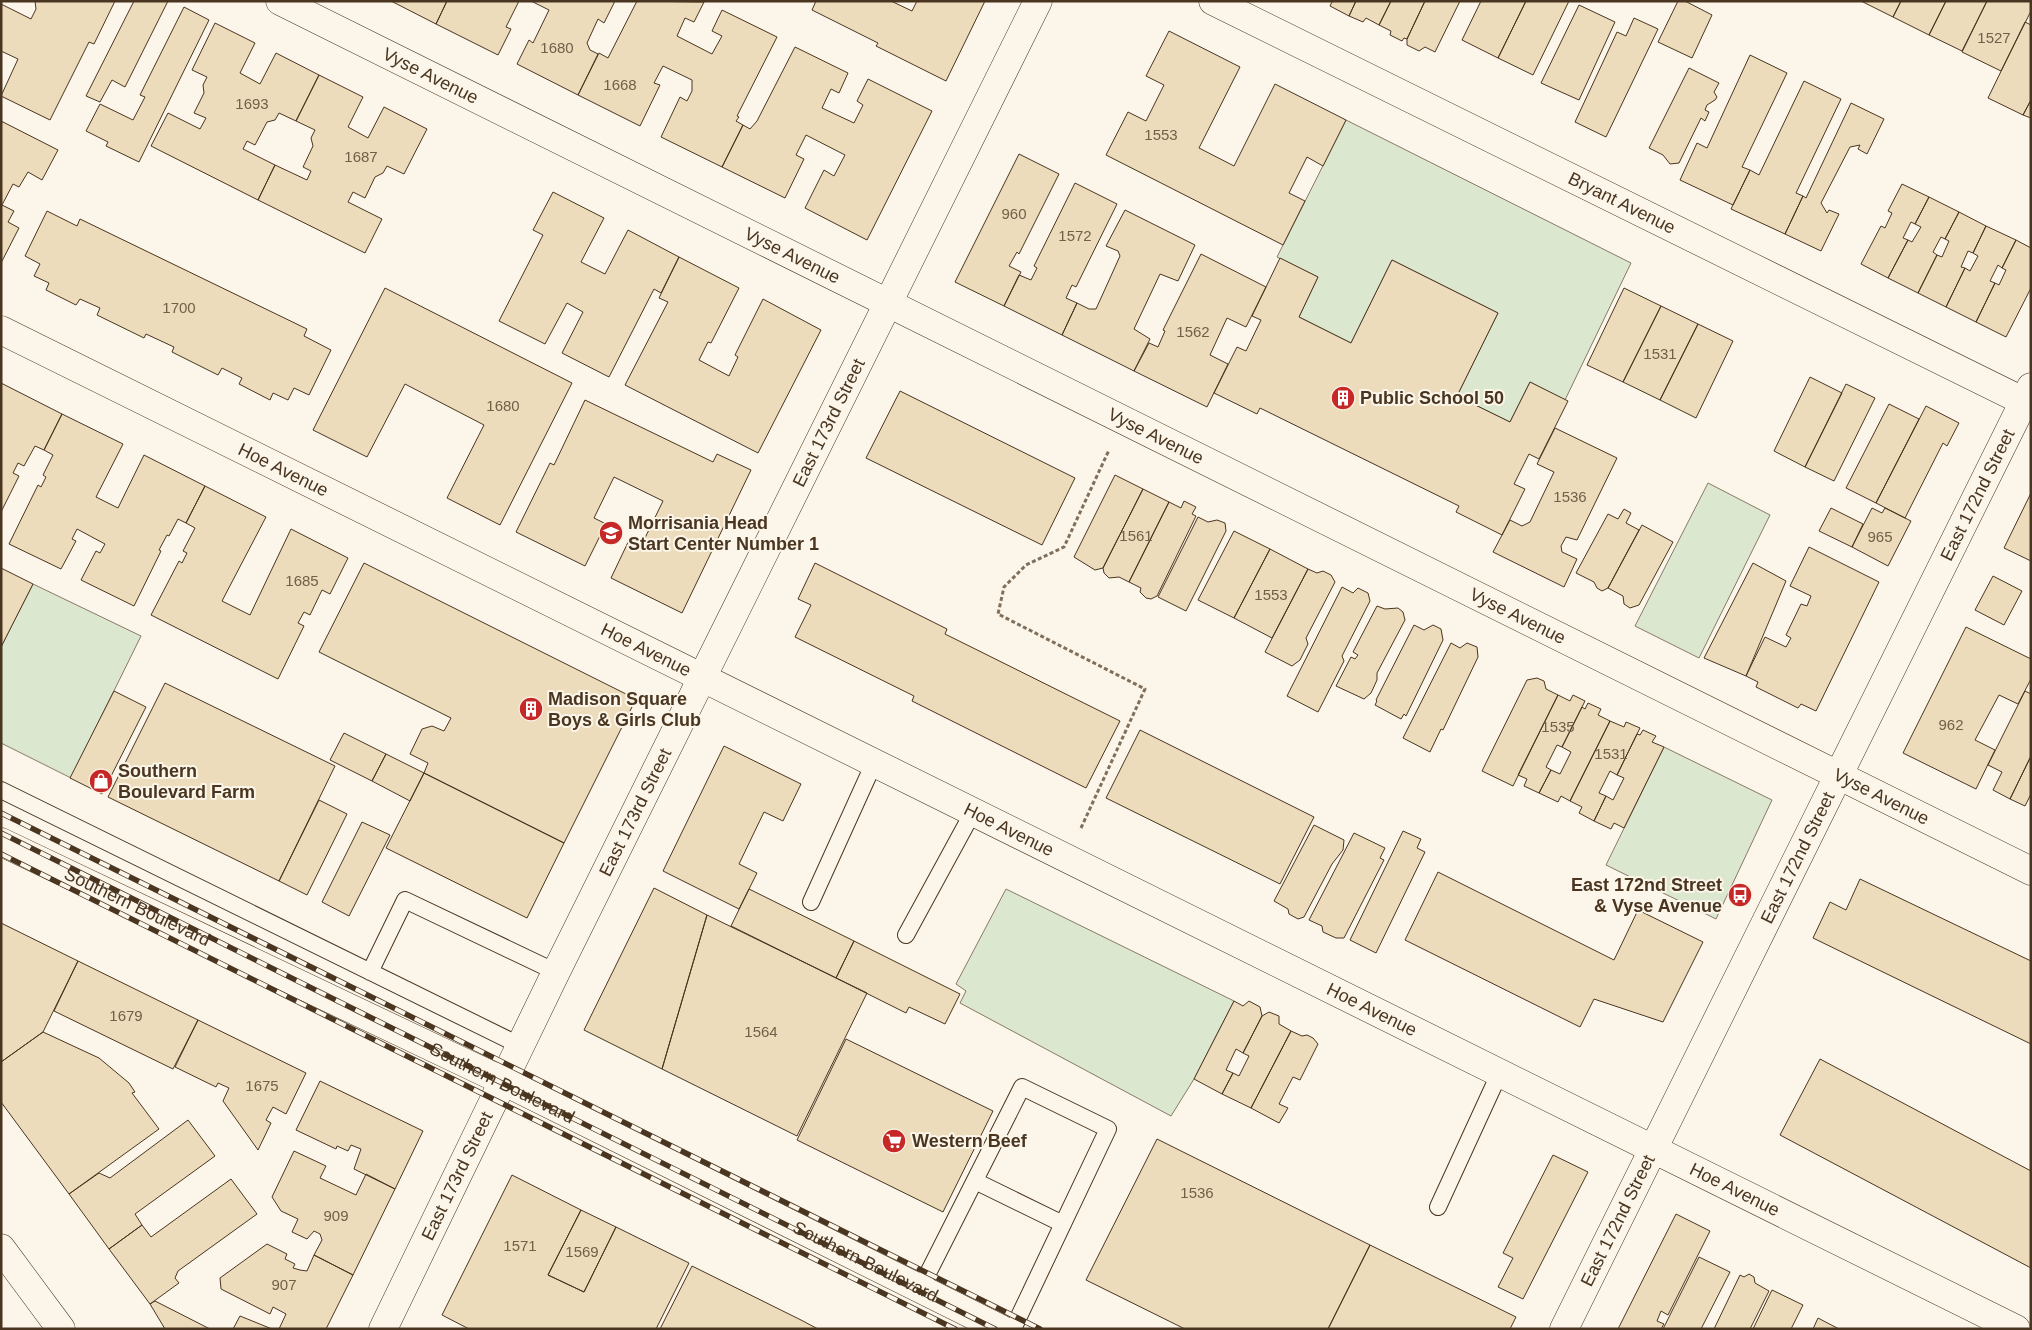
<svg xmlns="http://www.w3.org/2000/svg" width="2032" height="1330" viewBox="0 0 2032 1330" font-family="Arial,sans-serif">
<style>
.green{fill:#dce7d0;stroke:#887966}
.building{fill:#ecdcbc;stroke:#4a3520}
.lines{fill:none;stroke-linecap:round;stroke-linejoin:round}
.lane-casing{stroke:#4a3520;stroke-width:18}
.street-casing{stroke:#4a3520;stroke-width:29}
.secondary-casing{stroke:#4a3520;stroke-width:29}
.path{stroke:#7f6f5c;stroke-width:3;stroke-dasharray:4 2.5;stroke-linecap:butt}
.lane{stroke:#fbf6e9;stroke-width:16}
.street{stroke:#fbf6e9;stroke-width:28}
.secondary{stroke:#fbf6e9;stroke-width:28}
.rail-casing{stroke:#4a3520;stroke-width:5.5}
.rail{stroke:#fbf6e9;stroke-width:4;stroke-dasharray:11;stroke-linecap:butt}
.labels{text-anchor:middle;dominant-baseline:central;stroke-width:4;stroke-linejoin:round;paint-order:stroke}
.number-label{font-size:15px;fill:#725f47}
.street-label{font-size:18px;fill:#4a3520;stroke:#fbf6e9}
.poi-label{font-size:18px;font-weight:bold;fill:#4a3520;stroke:#fbf6e9;text-anchor:start}
</style>
<rect width="100%" height="100%" fill="#fbf6e9"/>
<!-- green -->
<path class="green" d="M1346 120 1631 263 1565 400 1530 382 1510 422 1457 396 1498 313 1392 260 1351 343 1299 317 1318 277 1277 257Z
M1708 483 1770 515 1699 658 1635 626Z
M33 584 141 636 71 778 1 743V647Z
M1664 747 1772 800 1716 919 1606 865Z
M1006 889 1234 1001 1194 1079 1171 1116 960 1003 966 991 956 984Z"/>
<!-- building -->
<path class="building" d="M35 1H115L94 44 89 42 50 120 1 96 18 59 1 51V4L31 19 36 9Z
M134 1H168L125 87 112 80 100 102 86 96Z
M391 1H447L436 24Z
M447 1H519L506 27 511 29 498 55 436 24Z
M531 1H615L604 23 598 19 587 43 590 50 598 54 578 95 517 64 529 40 533 43 549 10Z
M637 1 704 2 694 22 685 18 677 36 712 54 722 36 712 31 722 10 777 37 737 116 739 117 736 121 743 125 722 167 661 137 680 97 687 101 692 91V80L663 66 654 83 660 85 640 126 578 95 599 53 608 58Z
M816 1H891L912 11 917 1H985L946 81 876 46 878 43 812 10Z
M1330 1H1356L1349 16 1330 6 1332 2Z
M1356 1H1391L1379 25 1366 18 1363 22 1349 16Z
M1391 1H1425L1407 39 1404 38 1402 41 1390 35 1391 31 1379 25Z
M1425 1H1460L1435 52 1425 47 1419 51 1407 45V39Z
M1481 1H1526L1498 58 1462 40Z
M1526 1H1569L1533 75 1498 58Z
M1678 1H1685L1712 15 1692 58 1658 42Z
M1861 1H1901L1893 17Z
M1901 1H1946L1929 35 1893 17Z
M1946 1H1987L1962 51 1929 35Z
M1987 1H2031V11L2001 71 1962 52Z
M1579 5 1615 22 1579 100 1541 83Z
M184 7 209 20 139 162 106 146 108 142 86 131 100 104 133 120 145 97 140 95Z
M1634 18 1658 29 1606 137 1575 122 1617 32 1626 36Z
M2025 22 2031 25V100L2023 115 1988 98Z
M215 23 255 43 240 73 260 84 276 53 319 75 296 121 279 113 275 120 267 122 255 145 247 141 243 149 275 165 258 200 151 146 168 113 200 129 206 118 194 113 204 93 203 85 207 77 192 70Z
M1169 31 1240 67 1199 148 1234 166 1275 84 1346 120 1323 166 1307 157 1289 193 1305 201 1283 245 1106 155 1128 112 1146 121 1164 85 1146 76Z
M795 47 848 73 839 93 831 89 822 108 854 123 863 105 857 101 868 79 932 111 867 240 805 208 824 170 834 176 845 155 806 135 796 155 804 159 785 198 722 167 743 125 750 129 757 121Z
M1750 55 1787 73 1742 167 1750 170 1733 205 1680 180 1697 143 1707 148Z
M1689 68 1719 83 1714 92 1717 97 1715 100 1707 105 1705 110 1709 112 1705 121 1701 118 1679 163 1670 164 1663 155 1649 148Z
M319 75 363 97 348 127 368 138 384 107 427 129 404 174 387 166 383 173 375 177 365 198 353 192 348 202 382 219 365 253 258 200 275 165 307 180 311 171 303 167 313 146 311 138 315 130 296 121Z
M1804 81 1841 99 1796 193 1803 196 1785 234 1731 209 1750 170 1759 175Z
M2031 100V118L2023 115Z
M1851 103 1884 119 1867 154 1858 149 1860 145 1850 147 1821 203 1827 213 1829 210 1839 214 1821 251 1785 234 1803 196 1806 198Z
M1 121 58 150 42 180 28 172 19 187 13 184 2 205 14 211 8 222 19 228 1 263Z
M1019 154 1059 174 1019 254 1017 252 1009 266 1021 272 1004 306 955 282Z
M1075 183 1117 204 1076 287 1072 285 1066 298 1077 303 1062 335 1004 306 1019 275 1031 280 1037 268 1034 266Z
M1902 184 1929 197 1915 224 1911 222 1903 238 1908 240 1888 278 1861 264 1881 226 1885 228 1892 213 1888 211Z
M553 192 604 218 581 262 605 274 628 230 679 257 661 293 654 289 609 377 562 353 583 312 567 303 545 344 499 321 543 235 533 230Z
M1929 197 1959 212 1945 239 1941 237 1933 252 1937 255 1918 293 1888 278 1908 240 1912 242 1921 227 1915 224Z
M1125 210 1195 245 1178 281 1160 274 1134 329 1150 339 1134 371 1062 335 1077 303 1089 309H1096L1120 256 1118 251 1106 246Z
M47 211 77 226 80 219 307 329 304 336 331 350 309 395 294 388 288 400 273 393 270 400 239 384 242 378 222 368 218 375 172 352 174 347 146 334 144 338 97 315 100 308 80 299 76 305 46 290 49 283 34 276 40 264 25 256Z
M1959 212 1986 226 1973 253 1968 251 1961 267 1965 268 1946 307 1918 293 1937 255 1942 257 1949 241 1945 239Z
M1986 226 2016 240 2002 268 1998 265 1990 281 1995 283 1976 322 1946 307 1965 268 1970 271 1978 256 1973 253Z
M2016 240 2031 248V288L2006 337 1976 322 1995 283 1999 285 2006 270 2002 268Z
M1201 254 1266 287 1246 327 1227 318 1210 355 1228 364 1207 407 1134 371 1149 343 1158 347 1165 331 1163 330Z
M679 257 739 288 711 343 708 342 699 360 729 376 738 357 735 355 763 299 821 330 758 453 625 385 668 302 659 298Z
M1280 258 1318 277 1299 317 1351 343 1392 260 1498 313 1457 396 1510 422 1530 382 1568 401 1539 459 1529 454 1514 484 1525 489 1502 535 1456 512 1459 506 1260 408 1257 414 1214 393 1237 347 1246 351 1261 320 1252 316Z
M385 288 572 383 500 525 447 498 484 425 405 384 367 457 313 430Z
M1624 288 1661 306 1623 382 1587 365Z
M1661 306 1698 324 1660 400 1623 382Z
M1698 324 1733 341 1696 418 1660 400Z
M1810 377 1842 393 1805 467 1774 451Z
M1 383 62 414 44 450 35 446 24 466 18 463 13 473 19 476 1 512Z
M1846 384 1875 398 1834 481 1805 467Z
M900 391 1075 478 1042 545 866 458Z
M585 400 713 462 717 454 751 470 682 613 611 578 631 536 643 542 663 501 614 477 594 518 606 524 585 566 516 532 550 463 554 465Z
M1889 404 1919 419 1876 503 1846 488Z
M1926 406 1959 423 1947 446 1943 443 1905 518 1876 503Z
M62 414 123 444 96 497 118 508 144 455 205 486 186 523 178 519 169 536 167 535 159 550 161 551 134 606 81 580 96 551 100 553 105 544 77 529 72 539 76 541 61 569 9 544 38 485 41 487 46 477 43 475 53 455 44 450Z
M1555 428 1617 458 1577 540 1566 537 1561 546 1562 552 1577 559 1564 587 1493 552 1510 520 1522 526 1530 522 1554 472 1537 464Z
M1115 475 1143 489 1103 568 1095 570 1074 557Z
M205 486 266 517 222 601 250 615 291 529 348 558 330 594 322 590 310 615 304 612 298 623 304 626 278 679 151 615 179 561 182 563 187 553 183 551 195 528 186 523Z
M1143 489 1169 502 1129 582 1119 577 1109 578 1104 573 1103 568Z
M2031 493V561L2004 548Z
M1184 501 1196 507 1192 514 1196 516 1157 596 1151 599 1146 598 1140 592 1141 588 1129 582 1169 502 1181 508Z
M1831 508 1863 524 1852 547 1819 531Z
M1872 508 1882 513 1885 508 1911 521 1888 566 1852 547Z
M1624 509 1631 513 1626 523 1639 530 1608 588 1602 591 1597 588 1594 582 1576 573 1608 514 1618 519Z
M1198 517 1208 522 1217 520 1225 523 1226 531 1186 611 1158 597Z
M1642 525 1673 542 1639 605 1630 608 1624 604 1623 596 1608 588Z
M1234 531 1270 549 1234 618 1198 600Z
M1809 547 1879 582 1816 711 1801 704 1798 708 1756 687 1758 682 1746 676 1765 637 1786 647 1791 638 1786 635 1801 604 1807 606 1811 596 1790 586Z
M1270 549 1308 569 1272 638 1234 618Z
M364 563 636 699 564 843 424 773 428 763 410 754 422 729 432 726 444 731 451 718 319 652Z
M815 563 947 629 945 634 1120 721 1086 788 912 701 914 696 795 637 811 605 798 599Z
M1753 563 1786 581 1746 676 1704 658Z
M1 568 33 584 1 647Z
M1308 569 1317 573 1323 571 1331 575 1335 582 1306 638 1308 644 1300 660 1292 666 1265 652Z
M1993 576 2022 591 2004 625 1975 610Z
M1342 587 1353 593 1358 588 1368 593 1370 601 1342 656 1344 661 1318 712 1287 696Z
M1377 606 1385 609 1398 608 1403 612 1405 620 1377 673V680L1371 693 1364 699 1336 686 1351 657 1355 659 1358 655 1353 652Z
M1414 625 1424 630 1433 625 1441 629 1443 640 1406 716 1404 714 1401 719 1375 705 1377 701 1376 700Z
M1966 627 2031 659V679L2018 704 1999 695 1975 740 1995 750 1976 789 1903 753Z
M1451 643 1460 648 1467 643 1477 647 1478 657 1443 730 1441 729 1430 752 1403 738Z
M1537 678 1544 681 1546 689 1558 695 1513 786 1482 771 1527 680Z
M165 683 335 766 279 881 108 797Z
M114 691 146 707 102 794 70 778Z
M2025 691 2031 694V756L2010 799 1993 790 2002 772 1988 765Z
M1558 695 1570 701 1573 695 1585 701 1562 747 1557 745 1546 767 1551 770 1539 793 1524 786 1527 779 1518 775Z
M1588 703 1601 709 1598 715 1610 721 1570 801 1561 796 1558 802 1539 793 1551 770 1560 774 1571 752 1562 747 1582 707 1585 709Z
M1610 721 1624 727 1626 722 1640 728 1617 775 1610 771 1599 793 1606 796 1594 821 1579 813 1582 807 1570 801Z
M1140 730 1314 817 1280 884 1106 798Z
M1643 730 1656 736 1652 742 1664 747 1624 828 1614 823 1611 829 1594 821 1606 796 1613 800 1624 778 1617 775 1637 734 1640 735Z
M344 733 386 754 372 781 330 760Z
M724 746 801 784 783 821 764 812 739 864 757 873 739 909 663 871Z
M386 754 424 773 410 801 372 781Z
M2031 756V794L2025 806 2010 799Z
M424 773 564 843 527 918 386 848Z
M319 800 347 814 307 895 279 881Z
M362 822 390 835 349 916 322 902Z
M1314 825 1344 840 1343 850 1332 864 1304 917 1298 919 1289 914 1288 909 1274 901Z
M1403 831 1421 839 1417 848 1425 852 1376 953 1350 940Z
M1354 833 1385 848 1380 858 1384 860 1344 938H1336L1323 932 1322 926 1309 920Z
M1438 872 1614 960 1638 910 1703 942 1663 1022 1594 999 1580 1027 1405 940Z
M1860 879 2031 961V1044L1813 938 1830 902 1846 910Z
M654 888 707 915 662 1069 584 1030Z
M749 889 854 941 836 978 731 926Z
M707 915 867 993 797 1136 662 1069Z
M1 923 78 961 43 1032 1 1062Z
M854 941 960 994 945 1024 909 1007 906 1013 836 978Z
M78 961 198 1020 173 1069 54 1011Z
M1234 1001 1243 1006 1249 1001 1260 1007 1262 1016 1243 1053 1236 1049 1226 1070 1233 1073 1222 1094 1194 1079Z
M1269 1012 1279 1016V1024L1291 1031 1251 1108 1222 1094 1233 1073 1239 1076 1249 1056 1243 1053 1262 1016Z
M198 1020 306 1073 286 1114 273 1107 266 1120 271 1123 258 1150 223 1101 229 1088 218 1083 216 1087 175 1067Z
M1291 1031 1302 1036 1307 1035 1313 1038 1318 1044 1300 1080 1293 1077 1279 1104 1288 1108 1279 1123 1251 1108Z
M43 1032 99 1058 129 1083 135 1092 132 1093 159 1129 69 1194 1 1102V1062Z
M846 1039 993 1111 943 1212 797 1140Z
M1820 1059 2031 1171V1268L1780 1135Z
M320 1081 423 1131 395 1189 354 1169 361 1149 351 1145 348 1151 337 1146 336 1149 296 1130Z
M188 1120 215 1156 135 1214 142 1225 109 1249 69 1194 99 1173 110 1178Z
M1157 1139 1370 1245 1328 1329H1185L1086 1280Z
M294 1151 326 1166 320 1178 356 1195 366 1174 395 1189 353 1275 314 1255 322 1240 320 1234 314 1231 307 1239 292 1232 298 1219 281 1211 272 1197Z
M1553 1155 1588 1172 1523 1299 1498 1287 1513 1258 1503 1253Z
M512 1175 581 1210 548 1275 584 1292 616 1227 689 1263 656 1329H469L442 1315Z
M231 1179 257 1214 178 1271 175 1278 179 1283 150 1304 109 1249 142 1225 151 1237Z
M581 1210 616 1227 584 1292 548 1275Z
M1676 1214 1710 1231 1668 1315 1661 1311 1657 1321 1664 1324 1661 1329H1618Z
M267 1244 287 1254 285 1259 295 1264 293 1268 300 1270 307 1271 314 1255 353 1275 326 1329H279L286 1314 273 1307 270 1314 221 1289 220 1278Z
M1370 1245 1516 1317 1510 1329H1328Z
M1699 1257 1730 1272 1701 1329H1663Z
M692 1266 801 1320 818 1329H660Z
M1749 1274 1754 1277 1755 1283 1769 1291 1750 1329H1714L1740 1275 1744 1277Z
M1772 1290 1803 1305 1791 1329H1753Z
M155 1301 210 1329H165L150 1304Z
M240 1316 272 1329H233Z
M1818 1318 1839 1329H1813Z"/>
<g class="lines">
<!-- lane casing -->
<g class="lane-casing">
<path id="lane" d="M1 790 521 1046
M811 902 874 763
M906 935 973 812
M370 972 405 900 556 972
M975 1181 1063 1224
M1438 1207 1500 1072
M920 1289 1022 1087 1108 1129 1013 1329"/>
</g>
<!-- street casing -->
<g class="street-casing">
<g id="street">
<path id="s1" d="M280 1 2031 871"/>
<path id="s2" d="M1213 1 2031 405"/>
<path id="s3" d="M1 330 2016 1329"/>
<path id="s4" d="M383 1329 556 972 1038 1"/>
<path id="s5" d="M1564 1329 2031 387"/>
</g>
</g>
<!-- secondary casing -->
<g class="secondary-casing">
<g id="secondary">
<path id="s6" d="M1 842 503 1081 1001 1329"/>
<path d="M1 1248 61 1329"/>
</g>
</g>
<!-- path -->
<path class="path" d="M1081 828 1145 689 998 614 1004 587 1026 565 1064 547 1109 450"/>
<!-- lane -->
<use href="#lane" class="lane"/>
<!-- street -->
<use href="#street" class="street"/>
<!-- secondary -->
<use href="#secondary" class="secondary"/>
<!-- rail casing -->
<g class="rail-casing">
<g id="rail">
<path d="M1 813 1040 1329"/>
<path id="s7" d="M1 833 995 1329"/>
<path d="M1 854 955 1329"/>
</g>
</g>
<!-- rail -->
<use href="#rail" class="rail"/>
</g>
<!-- icons -->
<defs>
<g id="building-disc" transform="scale(1.25)"><circle r="9.5" fill="#c62828" stroke="#fbf6e9"/><path d="M-4-6H4V6H1V3H-1V6H-4ZM-2.5-4.3h1.7v1.8h-1.7ZM.8-4.3h1.7v1.8H.8ZM-2.5-1h1.7V.8h-1.7ZM.8-1h1.7V.8H.8Z" fill="#fff"/></g>
<g id="school-disc" transform="scale(1.25)"><circle r="9.5" fill="#c62828" stroke="#fbf6e9"/><path d="M0-5L7-2L0 1L-7-2ZM-4 1L0 2.5L4 1V4Q0 6-4 4Z" fill="#fff"/></g>
<g id="shop-disc" transform="scale(1.25)"><circle r="9.5" fill="#c62828" stroke="#fbf6e9"/><path d="M-5-2.5h2.3a2.7 3.5 0 0 1 5.4 0H5L5.5 6h-11ZM-1.5-2.5h3a1.5 2.3 0 0 0-3 0Z" fill="#fff"/></g>
<g id="bus-disc" transform="scale(1.25)"><circle r="9.5" fill="#c62828" stroke="#fbf6e9"/><path d="M-5-6H5V4H4V6H2V4H-2V6H-4V4H-5ZM-3.5-4V0h7V-4ZM-3.5 1.2v1.5H-2V1.2ZM2 1.2v1.5H3.5V1.2Z" fill="#fff"/></g>
<g id="supermarket-disc" transform="scale(1.25)"><circle r="9.5" fill="#c62828" stroke="#fbf6e9"/><path d="M-6-5.5h2.5l.6 2H6L4.5 2H-2.5L-4.4-4H-6ZM-1.5 3.2a1.3 1.3 0 1 0 .1 0ZM3 3.2a1.3 1.3 0 1 0 .1 0Z" fill="#fff"/></g>
</defs>
<g fill-rule="evenodd">
<use href="#building-disc" x="1343" y="398"/>
<use href="#school-disc" x="611" y="533"/>
<use href="#building-disc" x="531" y="709"/>
<use href="#shop-disc" x="101" y="781"/>
<use href="#bus-disc" x="1740" y="895"/>
<use href="#supermarket-disc" x="894" y="1141"/>
</g>
<g class="labels">
<!-- number labels -->
<g class="number-label">
<text x="1994" y="37">1527</text>
<text x="557" y="47">1680</text>
<text x="620" y="84">1668</text>
<text x="252" y="103">1693</text>
<text x="1161" y="134">1553</text>
<text x="361" y="156">1687</text>
<text x="1014" y="213">960</text>
<text x="1075" y="235">1572</text>
<text x="179" y="307">1700</text>
<text x="1193" y="331">1562</text>
<text x="1660" y="353">1531</text>
<text x="503" y="405">1680</text>
<text x="1570" y="496">1536</text>
<text x="1136" y="535">1561</text>
<text x="1880" y="536">965</text>
<text x="302" y="580">1685</text>
<text x="1271" y="594">1553</text>
<text x="1951" y="724">962</text>
<text x="1558" y="726">1535</text>
<text x="1611" y="753">1531</text>
<text x="126" y="1015">1679</text>
<text x="761" y="1031">1564</text>
<text x="262" y="1085">1675</text>
<text x="1197" y="1192">1536</text>
<text x="336" y="1215">909</text>
<text x="520" y="1245">1571</text>
<text x="582" y="1251">1569</text>
<text x="284" y="1284">907</text>
</g>
<!-- street labels -->
<g class="street-label">
<text stroke="none"><textPath href="#s1" startOffset="168">Vyse Avenue</textPath></text>
<text stroke="none"><textPath href="#s2" startOffset="456">Bryant Avenue</textPath></text>
<text stroke="none"><textPath href="#s1" startOffset="572">Vyse Avenue</textPath></text>
<text stroke="none"><textPath href="#s4" startOffset="1010">East 173rd Street</textPath></text>
<text stroke="none"><textPath href="#s1" startOffset="978">Vyse Avenue</textPath></text>
<text stroke="none"><textPath href="#s3" startOffset="315">Hoe Avenue</textPath></text>
<text stroke="none"><textPath href="#s5" startOffset="931">East 172nd Street</textPath></text>
<text stroke="none"><textPath href="#s1" startOffset="1382">Vyse Avenue</textPath></text>
<text stroke="none"><textPath href="#s3" startOffset="720">Hoe Avenue</textPath></text>
<text stroke="none"><textPath href="#s1" startOffset="1788">Vyse Avenue</textPath></text>
<text stroke="none"><textPath href="#s4" startOffset="575">East 173rd Street</textPath></text>
<text stroke="none"><textPath href="#s3" startOffset="1125">Hoe Avenue</textPath></text>
<text stroke="none"><textPath href="#s5" startOffset="526">East 172nd Street</textPath></text>
<text stroke="none"><textPath href="#s6" startOffset="151">Southern Boulevard</textPath></text>
<text stroke="none"><textPath href="#s3" startOffset="1530">Hoe Avenue</textPath></text>
<text stroke="none"><textPath href="#s7" startOffset="560">Southern Boulevard</textPath></text>
<text stroke="none"><textPath href="#s4" startOffset="170">East 173rd Street</textPath></text>
<text stroke="none"><textPath href="#s3" startOffset="1935">Hoe Avenue</textPath></text>
<text stroke="none"><textPath href="#s5" startOffset="121">East 172nd Street</textPath></text>
<text stroke="none"><textPath href="#s6" startOffset="961">Southern Boulevard</textPath></text>
</g>
<!-- poi labels -->
<g class="poi-label">
<text x="1360" y="398">Public School 50</text>
<text x="628" y="523">Morrisania Head<tspan x="628" dy="21">Start Center Number 1</tspan></text>
<text x="548" y="699">Madison Square<tspan x="548" dy="21">Boys &amp; Girls Club</tspan></text>
<text x="118" y="771">Southern<tspan x="118" dy="21">Boulevard Farm</tspan></text>
<text x="1722" y="885" text-anchor="end">East 172nd Street<tspan x="1722" dy="21">&amp; Vyse Avenue</tspan></text>
<text x="912" y="1141">Western Beef</text>
</g>
</g>
<!-- border -->
<rect width="2032" height="1330" fill="none" stroke="#4a3520" stroke-width="5"/>
</svg>
